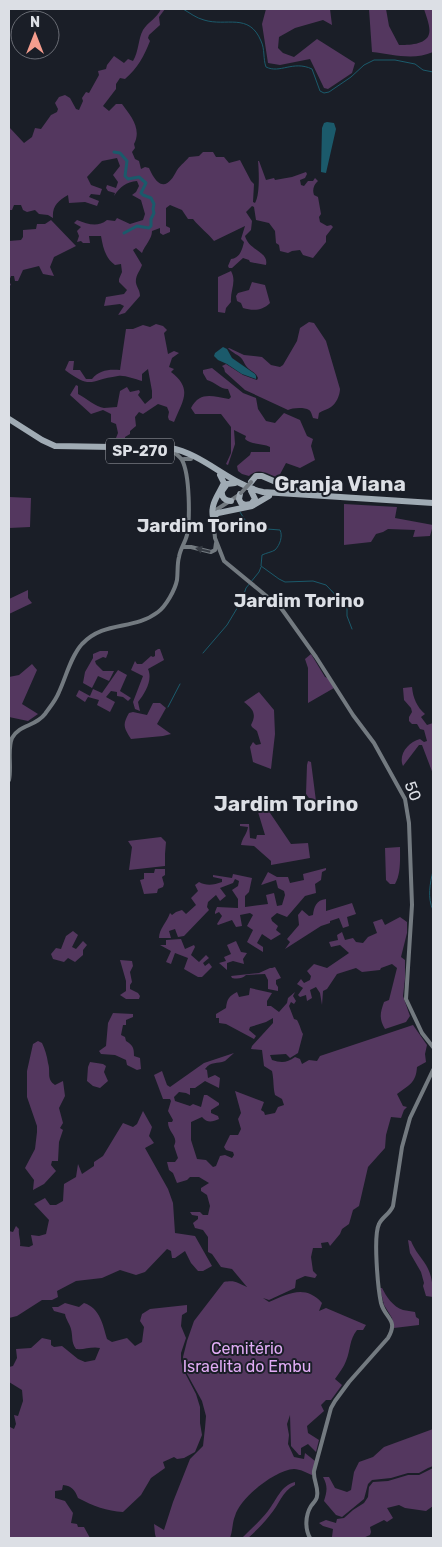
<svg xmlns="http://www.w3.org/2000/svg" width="442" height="1547" viewBox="0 0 442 1547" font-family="Rubik,sans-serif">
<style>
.green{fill:#54375f}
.water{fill:#1b5a6b}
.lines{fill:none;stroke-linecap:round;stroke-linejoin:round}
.stream{stroke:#1b5a6b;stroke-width:1}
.river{stroke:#1b5a6b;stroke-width:3}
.secondary{stroke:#737a80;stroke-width:4}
.highway{stroke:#a0abb4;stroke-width:6}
.secondary-bridge{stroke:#737a80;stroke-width:4}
.oneway{fill:#353a42}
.labels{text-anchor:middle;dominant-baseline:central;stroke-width:4;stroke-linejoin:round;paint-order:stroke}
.shield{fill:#1a1e27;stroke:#a2a5ac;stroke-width:1}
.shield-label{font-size:15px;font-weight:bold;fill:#dcdfe5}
.street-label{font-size:16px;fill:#dcdfe5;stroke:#1a1e27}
.park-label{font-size:16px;fill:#e1acf5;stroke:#1a1e27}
.quarter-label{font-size:19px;font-weight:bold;fill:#dcdfe5;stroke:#1a1e27}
.district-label{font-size:21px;font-weight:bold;fill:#dcdfe5;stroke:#1a1e27}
</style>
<rect width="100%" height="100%" fill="#1a1e27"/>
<!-- green -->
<path class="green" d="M161 9H165L159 17 160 25 149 35 148 38 150 41C144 56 138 68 125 79L120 78 116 84V89L103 106 109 111 116 104H122C131 116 142 129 134 144L135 148 132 152 135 159 139 161 141 169 145 167 149 168C151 172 154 179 158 182 166 189 173 178 176 172 178 167 185 162 189 157L199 156 203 152H213L216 157H224L229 163 240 160 251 181 254 184 253 202 255 203C260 195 259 171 258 161H259L266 180 274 178 275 180 292 177 306 172 307 174 305 178 300 180 301 185 304 186 308 181H313L315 178 318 181C314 184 312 190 314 195L318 197 321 214 319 217 320 222 327 226 331 225 333 227 326 236V242L313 258 303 255 300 250 292 251 288 253 280 251 279 245 276 243 275 231 269 223 256 220 254 207 252 206 246 212 252 221 251 230 245 236C249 251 269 251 266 265L250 262 249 260 243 258 232 268H229L228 266 231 259C240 258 242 250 244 242L241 239 245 226 214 241C208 233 200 228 193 219H188L182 210 170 205 166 208V226L170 228V232L163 235 160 233V228L152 231C152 239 145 245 142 253L136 248 133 250 142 265C140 271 135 276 136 283 137 288 140 290 140 296L125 313 118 315 124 306 120 304 104 306 106 297 124 294 127 290 119 282V279L122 272 121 264 115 265C105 258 103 247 101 236H89L90 243H83L81 241 77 242 79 236 77 231 81 227 74 223 77 220C88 224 97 228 107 220L115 221 117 218 130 224 143 220 145 214 141 200 132 195 136 192 139 186 137 181C126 182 120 187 114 196L115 193 108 191 106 188 107 185 116 188 118 182 113 175 120 166 117 158 102 161 87 177 91 185 102 189 100 195 91 194 89 197 99 201 97 206 85 202 69 203 68 195C58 201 52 206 53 218L48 215 39 214 35 210 27 212 23 210 21 205H14L12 210H9V127L24 143 32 137 35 128 41 129 51 115 57 112 58 109 55 103 59 97 65 95 70 98 76 109 79 110 83 101 82 98 86 92 89 93 99 75 98 71 106 69 107 65 114 56 124 63 128 59 133 61C139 51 138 39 143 30 148 22 157 18 161 9Z
M266 9H330L332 25 323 20 295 28 279 37 278 48 283 53 294 57 317 39 355 63 352 73 328 89 324 88 310 59 280 65 268 63 262 24Z
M369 9H386L389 26 399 45C408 45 426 45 429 34 431 27 426 16 424 9H433V52C413 61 392 54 372 52Z
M51 220 76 246 54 257 50 267 54 276 43 274 39 266 23 270 18 281H15L14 276H11L9 281 11 285 9 286V241L21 240 23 237V230L36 229 37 224H45Z
M231 271C237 282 230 290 231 302L226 308 225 313 218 312V277Z
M252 282 265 285 270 303C262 311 253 311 243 308L241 303 237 301 236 296 238 293 249 290Z
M309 322 314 323 326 341 340 389C340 395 336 404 331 407 327 410 323 410 319 413L318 419 313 418C312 415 311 411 309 410 304 407 292 408 288 410L245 390 225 372 224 368 222 366 226 364 243 375 257 380 258 378C256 373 254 373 249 369 246 367 244 362 242 359 239 355 232 353 228 348H229L244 355 262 357 271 365 280 367 283 365 297 341 300 328Z
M156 324 163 326 167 330 164 333 168 354 174 351 179 353 172 358 169 367 174 369 171 372C193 389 183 400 174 422L169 420 168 417 169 412 167 407 158 404 143 414 139 412 135 417 136 426 130 431V434L125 437V440L122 442 116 438 118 433 116 424 111 422V414L103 410 91 414 70 395 76 385 78 386V394C86 398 96 407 104 408 108 408 113 407 117 407L120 391 127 387 130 392 139 390 140 392 138 395 145 404 152 398V391L148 369 142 374V381C134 379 125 375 118 376 89 380 92 390 65 370L69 361H74L73 370H80L86 379H92C99 370 109 369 120 370L126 329H133L143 325 150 327Z
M212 368 243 393 256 398 258 409 266 421 275 423 284 413 300 420 307 436 313 439 311 446 315 460 300 468 286 463 278 478C268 474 258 467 249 476L242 474 238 471 237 466 250 455 251 452H270V447C263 443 251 445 245 439L246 436 234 430 235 444 228 465 226 464 231 453V427L221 414H195L191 408C200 391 212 396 229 399L231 397 228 389C220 389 215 382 207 380L203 373V370Z
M9 493V497L31 498 30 527 9 528Z
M344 504 397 507 395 518 433 525 430 536 413 537 415 530 388 529 383 532 376 534 371 542 344 545Z
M28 590V598L32 603 9 614V599Z
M158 649H160L164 660 148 669C153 680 145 693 138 702L140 711 135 709 133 702 143 676 131 670 135 661 137 664H142L151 656 153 657 155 656V651Z
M100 651H108V653L106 658 103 657 95 661 96 664 103 671H114L109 681 98 676 92 688 83 683 85 672 93 658V654Z
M311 654 325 677 328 678 334 688 308 703V668L305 659Z
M32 664 37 670 22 704 38 714 28 721 9 717V677L19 675Z
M118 670 127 675 120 691 131 698 128 701 123 697 117 696V692L111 691 106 697 115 702 110 712 97 705 99 700 88 697 85 702 76 696 79 690 90 696 93 689 102 693Z
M412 687C413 698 417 707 425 714L421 717 427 725 433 723V774L422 745H419L403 766C398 755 408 742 420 739L424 742 427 741 424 730 420 729 417 724H412L409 721V717L412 712 411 708 404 700 403 688Z
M259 692 274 710 275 734 271 769 253 762 250 747 253 742 256 745 261 744 257 731 252 727 251 725C257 714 253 709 244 702Z
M153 703H160L166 708 157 724 171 734 163 736 131 739C124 728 122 725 129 713L133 712 147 715Z
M308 761 311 762 317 809 306 794 307 765Z
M260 809 268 810 291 844 308 843 310 858 271 865V861L254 846 241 845C242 838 247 834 248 827L240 826V824H249L250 838 256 839 257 835H265L258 812Z
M161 837 166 842 165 854V866L129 870 132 847 128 841Z
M400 847C400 859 401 874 395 884H390L386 880 385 848Z
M326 868V870L322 872 321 880 315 884 316 893 305 896 287 917 277 913 271 918 272 921 278 926 276 930 281 934 271 940 262 934 257 943 263 947V952L247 942 253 930 247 926 253 915 250 913 240 915 242 926 236 927 232 920 218 925 217 924 222 916 219 912 215 914V912L217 907 238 908V899L232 890 238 886 239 881 235 879 233 883 220 888 226 896 220 901 216 895 208 902 207 907 209 910 184 936 178 937 175 929 169 931 171 938H159C159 929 167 922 170 913L172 915 176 912 182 910 186 914 196 905 191 898 198 891 195 885 199 882C206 886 214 885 222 882V879L213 877V875L232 878 233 874 252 878 249 892 245 896V907L268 904 266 895 274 893 277 906 282 905 285 895 284 891 278 888 276 880 261 885 268 872 277 877H288L290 883 304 880 303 874Z
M155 869H165V875L162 877 164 884 163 887 158 889 157 893 144 894 140 880 144 879V873H154Z
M326 899V911L352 903 356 914 347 917 349 926 343 928 339 918 330 921V923L321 926 285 949 290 942 287 939 299 925 298 915 302 910 309 916 313 915C314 907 316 900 326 899Z
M400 917 407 922V933L401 957 405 960V979L403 996 410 1016 406 1022 385 1029C379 1019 380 1013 384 1002L389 1000 397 968 392 964 381 968 380 970 362 972 356 968 337 974 327 989 323 991 322 1005 320 993 316 987 310 990 312 998 307 1001 306 995 300 997 298 995 303 988 297 984 301 979 304 983 310 980 311 976 307 971 314 964 327 968 349 953 340 945 331 947 329 942 338 940 337 935 342 932 345 940 353 938 356 942 363 943 368 937 377 933 373 922 382 919 385 925Z
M73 931 78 935 72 947 76 949 83 941 87 945 83 950V955L75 962 68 958 64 962 53 959 51 954 56 948 61 949 66 936Z
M181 939 185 949 194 945 195 947 191 955 199 962 206 955 209 958 203 963 205 966 209 963 212 967 202 977H198L184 969 188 958 175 953 171 964 166 962 171 951 160 945H166V940Z
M236 941 241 952 247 953 243 959 244 964 233 961 227 963V970L219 963 226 961 224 957 231 954 227 945Z
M120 960 132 961 133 966 130 972 132 982 130 985V989L138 993 140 996 139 999H126L120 995 126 991V981Z
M275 967 281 978 276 980V984L278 987V991L268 989V980L265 974 246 975C242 979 237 979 232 978L231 976 259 973 270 968H272Z
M250 988 272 993 267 1001V1006H271L279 1012 287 1003 288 998 295 992 293 996 296 1001 294 1004 291 1002 289 1006 294 1019 297 1020C300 1025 301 1031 303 1034L298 1053 290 1058 286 1054 270 1055 272 1060C281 1063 287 1063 295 1057L300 1059 302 1064 309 1060 317 1061 320 1056 413 1025 427 1045 425 1054 426 1062 417 1067C416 1083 409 1085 397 1094L403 1106 407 1107 404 1110 401 1118 391 1117 386 1135 385 1148 368 1167 359 1206 353 1210 349 1224 342 1229 340 1234 330 1246 328 1242 321 1243 322 1248H313L311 1257 313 1271 317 1275 315 1278 305 1276 296 1280 295 1288 269 1300 263 1298 269 1302C288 1294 305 1284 322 1303L319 1311 326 1308 366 1325 363 1330H357C349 1340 351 1349 346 1361 344 1367 339 1373 335 1379L342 1385 331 1400H326L321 1405 324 1411 307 1426 308 1433 319 1440 316 1452 308 1444 301 1448V1455H299L291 1446 290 1415 287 1424 289 1435 288 1444 294 1457 304 1459 305 1453 315 1461 312 1475C307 1473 300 1469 294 1469 275 1470 240 1498 235 1516 232 1523 233 1530 230 1538H156L155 1534 154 1524 164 1530 173 1502 190 1459 203 1446 205 1428 206 1416 202 1401 186 1372 184 1364 183 1357 187 1341 194 1321 224 1282C236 1280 237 1283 247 1287L232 1269 221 1267 212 1254 208 1252V1237L203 1230 195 1228 193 1223 198 1219V1216L192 1215 190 1212H200L203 1215H208L210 1206 207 1195 201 1191V1188L209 1183 199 1177H190L187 1180 177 1183 173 1173 169 1170 167 1162H175L178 1158 174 1146C179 1136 168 1133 168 1122H172L173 1120 168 1111 171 1101 170 1099H163L154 1075 162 1071 167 1085 170 1087 204 1063 234 1053 225 1061C217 1064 211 1061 205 1069L207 1070 208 1078 215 1075 220 1078 219 1088 205 1081 195 1088H190V1095L186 1093 179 1092 174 1097 175 1101 190 1106 193 1104 201 1107 204 1095H207L219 1103V1105L211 1110V1113L218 1116 219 1119C212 1122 207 1123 202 1117L191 1122V1140L197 1159 206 1160 213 1167 216 1166 220 1156 225 1155 232 1158 234 1155 233 1152 226 1150 224 1147 230 1135H238L241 1129 238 1119 241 1113 235 1091 264 1102 261 1110 264 1112 265 1115 275 1113 278 1107 284 1105 282 1099 275 1095C273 1087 274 1080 272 1071L264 1066 262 1050 251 1049 252 1046 273 1023V1018L266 1022 250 1027 249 1030 256 1036 254 1039 226 1024 219 1023V1018H216V1014L226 1008C227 999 229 996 237 992L239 997 249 995Z
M113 1013 133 1014V1017L126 1020V1025H123L121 1035 125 1037 126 1041C133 1045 134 1048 134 1056L140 1058 141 1069 137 1070 127 1065 126 1060 115 1055 101 1054 99 1051 106 1046 108 1023Z
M38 1041 42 1043C45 1049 47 1056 48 1063 51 1072 46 1079 55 1085L63 1081 65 1096 59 1108 63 1123 60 1128 63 1130 59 1142 58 1161H52L51 1165 56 1171 44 1184 33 1190 34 1180 25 1168 35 1149 37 1132V1126L27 1097V1071L33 1044Z
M90 1062 103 1064 106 1066 104 1072 108 1081 100 1088 93 1086 87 1081 88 1067Z
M143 1111 152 1127 149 1136 154 1143 145 1148 168 1189 173 1203 175 1233 195 1236 212 1266 203 1271H198L191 1263 185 1251 175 1258H172L171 1251 167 1249 145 1272 136 1275 120 1270 102 1278 76 1281 57 1291 58 1297 52 1300H42L17 1316 9 1318V1231L13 1232 16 1226 19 1229C18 1235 21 1240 20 1246L29 1247 33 1245 31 1235 39 1236 46 1234 49 1220 34 1204 45 1198 50 1205H56L63 1201 64 1184 76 1177 78 1164 82 1174 94 1166V1162L103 1156 123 1123 133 1127 137 1124Z
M408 1240 411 1241C415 1251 421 1257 426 1265 432 1275 433 1286 433 1297L426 1296 423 1286 424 1283 421 1272 410 1253Z
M380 1288H382C386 1296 393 1307 403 1310 407 1311 411 1311 415 1312L416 1317 419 1319V1325L394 1328 392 1318 384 1305Z
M65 1303 79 1307 84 1303C100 1308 103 1325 107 1339L112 1342 127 1338 135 1346 142 1342 144 1327 140 1321 142 1314 150 1309 187 1305V1312L182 1315 181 1326 186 1338 181 1353V1361L183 1369 196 1394 200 1407V1423L202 1435 195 1452 184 1458 177 1459 174 1457 163 1462 165 1468 151 1478 141 1495 123 1512C107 1511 93 1506 78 1498 75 1490 72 1486 63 1485L62 1490 55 1491V1498L65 1501 73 1513 71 1523 77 1524 78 1527H84L90 1538H9V1430L10 1427 14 1429 16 1424 14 1415 18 1416 23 1401 22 1390 9 1382V1367L13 1366 17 1358 16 1349 31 1348 42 1338 51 1340V1345L54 1347 62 1346 78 1359 85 1362 95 1360 100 1348C92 1346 84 1350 76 1349 71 1342 73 1337 71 1329 70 1324 66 1320 65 1314L54 1311 52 1307H58Z
M433 1429V1466L428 1468 419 1473H408L391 1478 372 1480 368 1484 364 1499 342 1517 336 1515 324 1501C327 1491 328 1486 323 1477H329L335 1488 347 1492 351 1490 354 1472 359 1462 373 1457 384 1447Z
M433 1468V1506L426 1511 405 1508 399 1505 387 1508 393 1518 387 1522 384 1520 370 1527 371 1532 370 1535 363 1538H333L332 1537 333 1529 323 1526 319 1523 326 1520 336 1523 337 1519 344 1518 353 1510 364 1503 368 1497 369 1487 373 1482 388 1481 408 1475H419Z
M295 1482V1485C282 1491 279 1505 270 1515 264 1523 256 1531 248 1538H242C251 1529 260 1521 268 1511 276 1501 281 1485 295 1482Z"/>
<!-- water -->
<path class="water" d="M327 122 334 123 336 129 326 173 321 172 322 128 324 123Z
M223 347 227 349 232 358 255 374 256 376V379L242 374 227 364 218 360 214 356 215 353Z"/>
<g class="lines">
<!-- stream -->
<path class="stream" d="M183 9C190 13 196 18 204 20 226 27 249 12 261 41 265 49 263 59 266 67 280 74 293 60 312 69L320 91 324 93 329 92 351 77 364 65 374 60H395L415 64 423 70 433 72
M240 512 245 520
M250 523 267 529 280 530C283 536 280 545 275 550 272 552 266 553 262 555L261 566 279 579 285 582 313 581 326 585 347 607V616L352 629
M203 653 227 625 242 600 246 588 259 572 261 567
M168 707 180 684
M433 871C430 884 427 897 433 910"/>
<!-- river -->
<path class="river" d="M114 152 120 153 127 161 125 176 128 179 139 177 146 183 141 193 143 195 151 198 154 204 153 209 154 213 151 219V226L149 228 137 226 124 233"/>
<!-- secondary -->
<path class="secondary" d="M182 460 184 459H191
M239 495 216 510 213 517 215 538 224 561 281 608 316 657 353 715 374 743 405 799 409 823 412 905 406 999 422 1033 433 1047
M183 547H191L211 552 215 550 216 543
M9 780C12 767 7 750 12 738 20 724 35 727 45 714 50 707 56 700 59 692 66 677 71 656 82 644 105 620 133 631 158 612 166 606 175 590 177 580 178 572 177 564 179 557 180 549 185 543 187 535 190 519 190 475 182 460 180 457 177 455 174 452
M310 1538C305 1529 305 1516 311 1506 313 1503 317 1500 317 1496 319 1488 313 1480 314 1471L331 1408 335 1401 349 1382 388 1338C399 1319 385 1319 381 1303 378 1289 373 1236 379 1224 382 1217 390 1214 393 1206L402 1147 410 1118 433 1070"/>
<!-- highway -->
<path class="highway" d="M9 419 42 440 55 446 170 448C204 454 229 484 263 492L433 503
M220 475 224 483C219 494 210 504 213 517L218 513 252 506 269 496
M251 482 256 476H262L299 492
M240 494 239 499 241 503 245 505 251 504 255 499 251 491
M231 501C225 501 221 497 222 491L227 484 235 483"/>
<!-- secondary-bridge -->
<path class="secondary-bridge" d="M241 493 251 482"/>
</g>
<!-- one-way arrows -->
<defs><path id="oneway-solid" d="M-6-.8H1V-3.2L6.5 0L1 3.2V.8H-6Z" transform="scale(1.25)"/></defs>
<use class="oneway" href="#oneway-solid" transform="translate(203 550) rotate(-166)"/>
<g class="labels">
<!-- shield labels -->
<rect class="shield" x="106" y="438.5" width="68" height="25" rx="4"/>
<g class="shield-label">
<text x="140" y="451">SP-270</text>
</g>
<!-- street labels -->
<g class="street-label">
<text transform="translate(413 791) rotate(69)">50</text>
</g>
<!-- park labels -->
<g class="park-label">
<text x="247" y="1348">Cemitério<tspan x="247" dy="18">Israelita do Embu</tspan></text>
</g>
<!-- quarter labels -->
<g class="quarter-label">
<text x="202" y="525">Jardim Torino</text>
<text x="299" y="600">Jardim Torino</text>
</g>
<!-- district labels -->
<g class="district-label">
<text x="340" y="483">Granja Viana</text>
<text x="286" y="803">Jardim Torino</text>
</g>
</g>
<!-- border -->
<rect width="442" height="1547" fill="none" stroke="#dcdfe5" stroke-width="20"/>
<!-- north arrow -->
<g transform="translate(35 35)"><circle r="24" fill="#1a1e27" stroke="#686b73"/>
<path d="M0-4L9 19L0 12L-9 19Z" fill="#f59d8e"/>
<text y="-8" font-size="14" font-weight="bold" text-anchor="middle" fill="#dcdfe5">N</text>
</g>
</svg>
